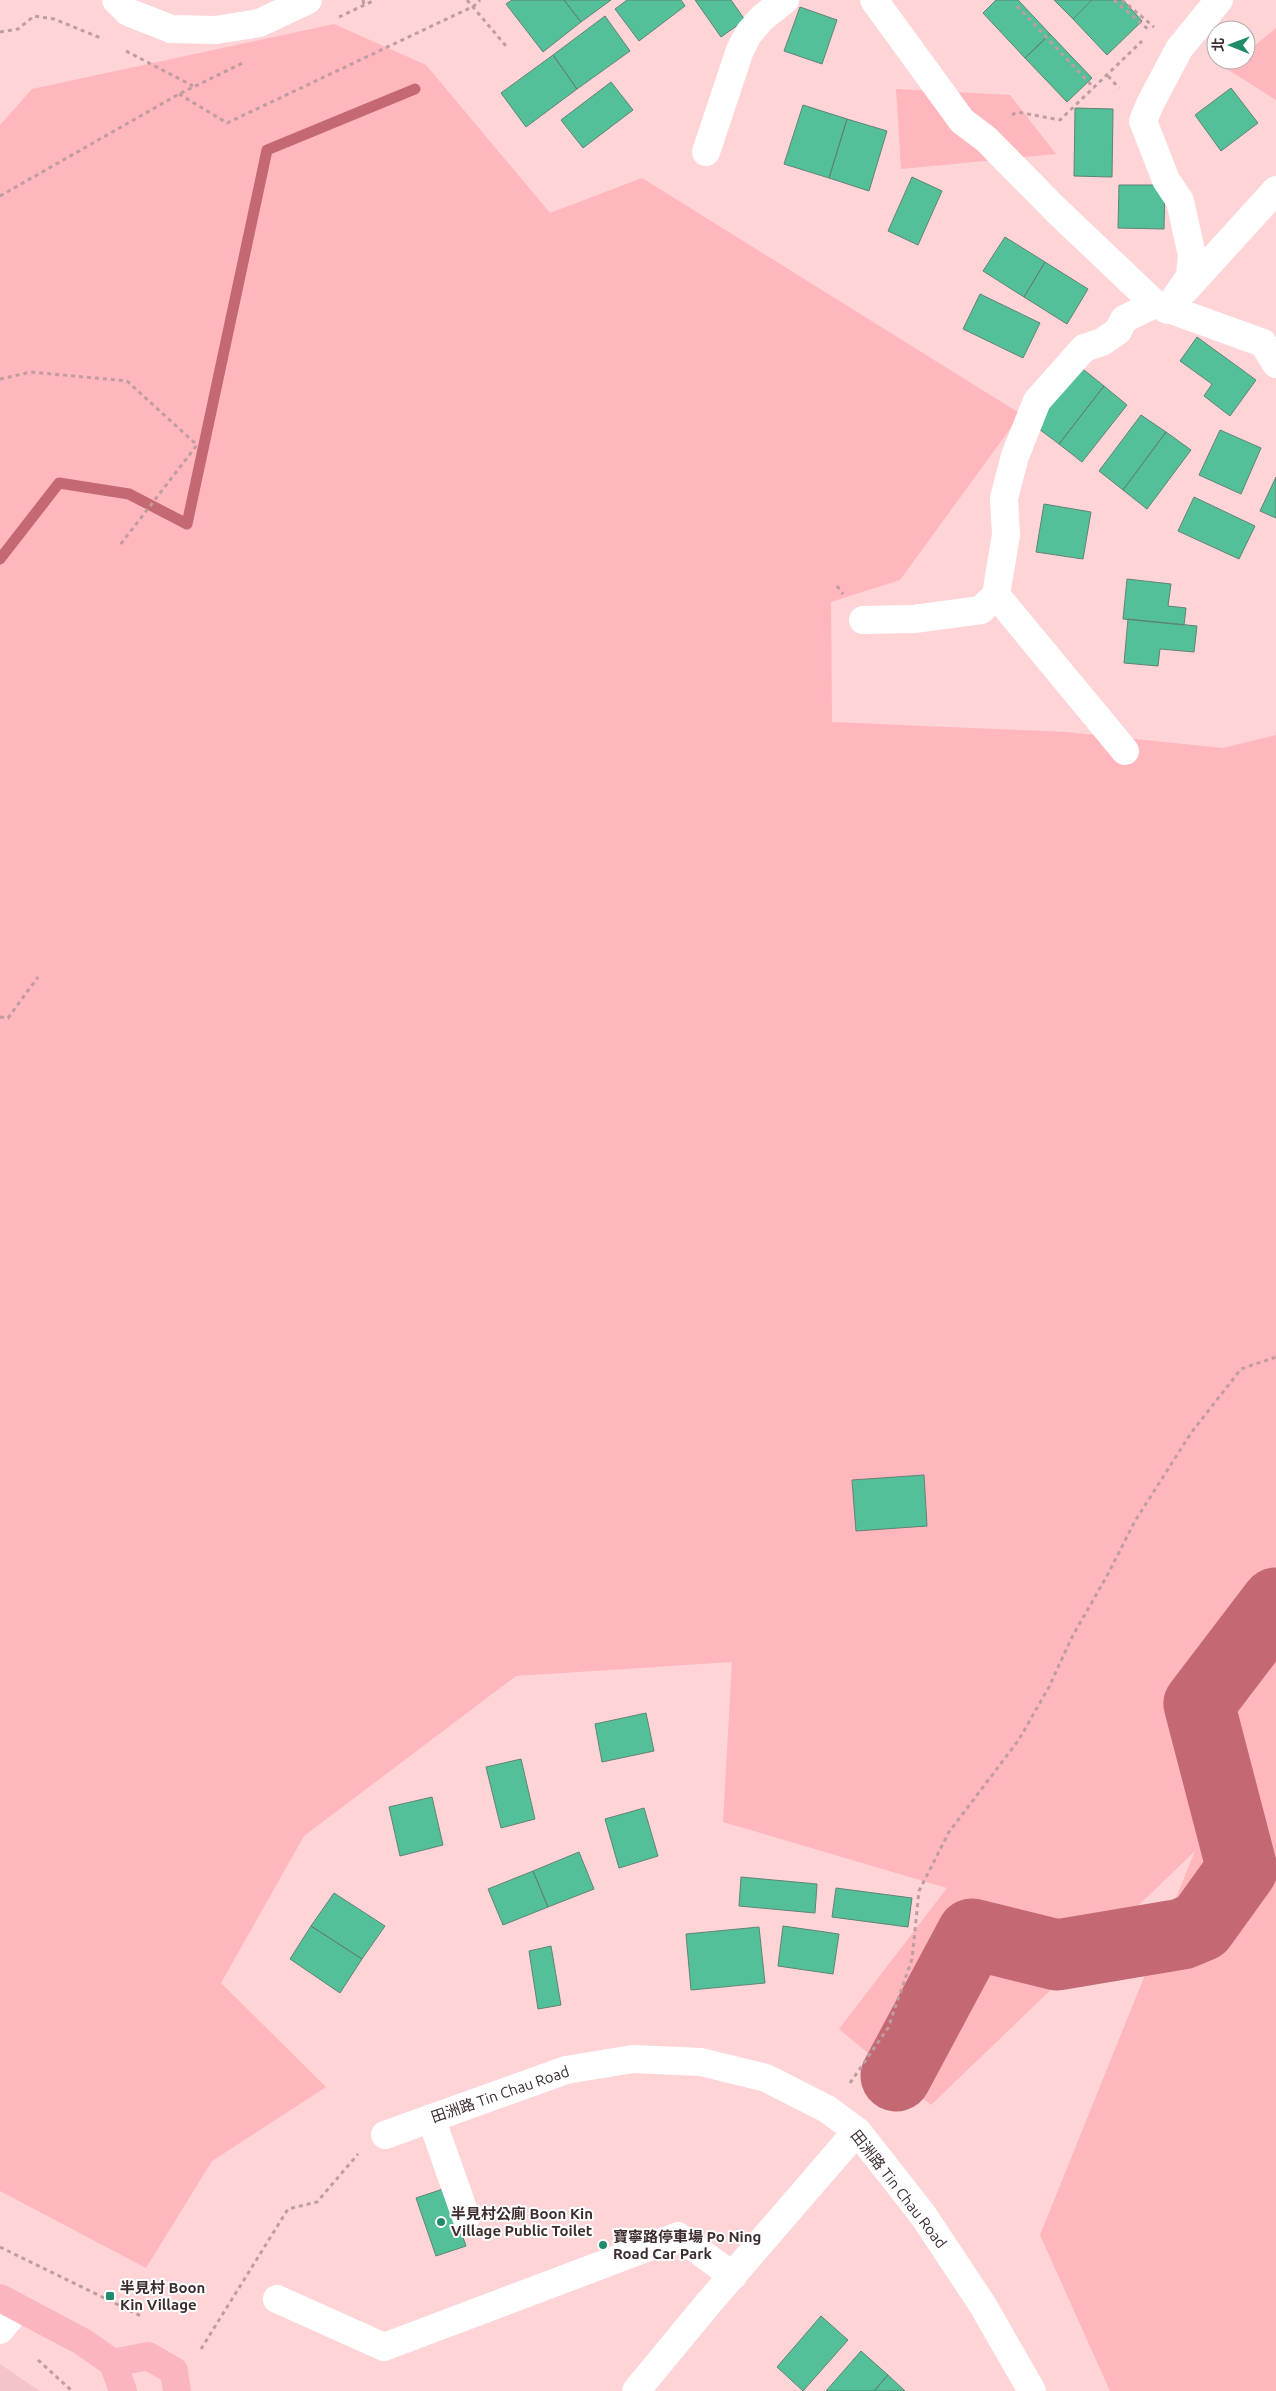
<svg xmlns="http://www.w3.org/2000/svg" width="1276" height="2391" viewBox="0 0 1276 2391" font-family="Ubuntu,'Noto Sans TC',sans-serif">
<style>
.built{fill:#f4c4c8}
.green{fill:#ffb6bc}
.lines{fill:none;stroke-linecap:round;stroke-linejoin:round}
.stream{stroke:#c46974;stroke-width:11}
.river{stroke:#c46974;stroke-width:71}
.building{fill:#53c099;stroke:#5f8374}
.path{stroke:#be9da0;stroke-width:3;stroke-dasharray:4 4;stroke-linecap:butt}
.minor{stroke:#fff;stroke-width:28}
.major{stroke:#fbb5be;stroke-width:28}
.poi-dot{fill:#218c6b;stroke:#fff;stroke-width:2}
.labels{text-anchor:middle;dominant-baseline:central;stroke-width:4;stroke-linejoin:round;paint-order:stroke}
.street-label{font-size:15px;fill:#3c2c2e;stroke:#fff}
.poi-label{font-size:15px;font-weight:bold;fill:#3c2c2e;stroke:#fff;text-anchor:start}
</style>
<rect width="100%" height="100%" fill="#fed4d7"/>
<!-- built -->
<path class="built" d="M0 2364 25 2381 40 2391H0Z"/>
<!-- green -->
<path class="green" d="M334 24 426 65 550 213 642 178 1021 414 900 580 831 602 832 722 1066 732 1223 748 1276 735V2391H1110L1040 2235 1195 1851 931 2105 839 2029 947 1888 723 1822 732 1662 516 1676 304 1836 221 1983 326 2087 212 2161 146 2268 0 2191V125L32 89Z
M1276 28V100L1227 69 1238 60H1246V53Z
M896 89 1010 95 1056 154 901 169Z"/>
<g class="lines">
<!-- stream -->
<path class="stream" d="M0 559 59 483 129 494 187 524 267 150 415 89"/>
<!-- river -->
<path class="river" d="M896 2076 972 1934 1057 1955 1182 1934 1201 1926 1242 1869 1199 1704 1276 1603"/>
</g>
<!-- building -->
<path class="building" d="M512 0H564L581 22 543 52 506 4Z
M564 0H611L581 22Z
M627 0H681L685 6 639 41 615 9Z
M695 0H731L745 20 721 37Z
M996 0H1018L1050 34 1025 58 983 13Z
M1054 0H1092L1073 19Z
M1092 0H1123L1142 21 1107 55 1073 19Z
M800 7 837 20 822 64 784 51Z
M605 16 630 51 577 89 553 55Z
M1050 34 1092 78 1067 102 1025 58Z
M553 55 577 89 526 127 501 93Z
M611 82 633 110 583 148 561 120Z
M1231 88 1258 123 1221 151 1195 115Z
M803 105 847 119 829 178 784 164Z
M1075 108 1113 109 1112 177 1074 176Z
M847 119 887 131 869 191 829 178Z
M912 177 942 191 918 245 888 231Z
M1119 185H1165L1164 229 1118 228Z
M1005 237 1045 262 1024 297 983 271Z
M1045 262 1088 289 1067 324 1024 297Z
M980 294 1040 323 1023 358 963 329Z
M1197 337 1256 380 1230 416 1204 396 1212 384 1180 361Z
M1079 366 1104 386 1059 444 1035 426Z
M1104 386 1127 405 1082 462 1059 444Z
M1141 415 1166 432 1123 490 1099 471Z
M1220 430 1261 448 1241 494 1199 475Z
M1166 432 1191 450 1147 509 1123 490Z
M1276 477V518L1260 511Z
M1194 497 1255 526 1239 559 1178 531Z
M1044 504 1091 512 1083 559 1036 552Z
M1127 579 1171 584 1168 606 1186 608 1184 625 1123 619Z
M1128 619 1197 626 1194 652 1160 649 1158 666 1124 663Z
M924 1475 927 1526 856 1531 852 1480Z
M646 1713 654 1751 602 1762 595 1724Z
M521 1759 535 1819 501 1828 486 1767Z
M432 1797 443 1845 400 1856 389 1807Z
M644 1808 658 1856 619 1868 605 1819Z
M579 1852 594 1889 548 1907 533 1871Z
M533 1871 548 1907 503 1925 488 1889Z
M741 1877 817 1884 815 1913 739 1906Z
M836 1888 912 1898 908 1927 832 1917Z
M334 1893 385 1926 362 1959 311 1926Z
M311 1926 362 1959 340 1993 290 1959Z
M783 1926 839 1934 833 1974 778 1966Z
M759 1927 765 1983 691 1990 686 1934Z
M551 1946 561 2005 538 2009 529 1951Z
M446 2188 466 2246 436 2256 416 2198Z
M821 2316 848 2340 803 2391 777 2367Z
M861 2351 888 2375 874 2391H826Z
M888 2375 905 2391H874Z"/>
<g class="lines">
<!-- path -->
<path class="path" d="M363 0 364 5
M467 0 506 46
M1114 0 1150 31
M1122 0 1154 27
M1017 6 1094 88
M339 17 375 0
M0 32 18 29 34 16 54 19 103 39
M126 51 193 86
M1108 76 1119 88
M179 94 227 123 474 6 480 0
M1012 115 1017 112 1060 120 1142 41
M0 196 179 94 245 62
M0 379 31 372 127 381 197 445 120 545
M837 586 843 594
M0 1017 8 1018 38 977
M850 2083 888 2028 912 1959 919 1891 949 1832 1018 1741 1049 1687 1072 1637 1108 1574 1135 1521 1191 1433 1241 1369 1276 1357
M0 2247 141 2316
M201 2349 288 2209 317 2202 358 2154
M38 2360 72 2391"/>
<!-- minor -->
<path class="minor" d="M116 0 128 12 171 29 216 30 259 23 308 0
M874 0 962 121 986 139 1056 210 1155 304 1263 343 1276 364
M706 152 740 50 749 33 762 18 785 0
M1185 290 1276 190
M1167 310 1190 276 1192 255 1180 201 1166 180 1143 121 1150 104 1179 49 1219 0
M996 595 1125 751
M863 620 914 619 981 610 996 595 1006 535 1004 498 1015 456 1037 401 1084 348 1102 342 1118 331 1124 319 1155 304
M431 2118 466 2217
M385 2135 566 2070 633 2059 701 2062 766 2078 827 2109 857 2131 923 2215 982 2304 1032 2391
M277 2299 384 2347 678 2236 733 2276
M0 2330 18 2308
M636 2391 706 2306 857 2131"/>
<!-- major -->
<path class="major" d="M0 2298 83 2342 113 2363 123 2391
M113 2363 148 2356 174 2371 177 2391"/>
</g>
<!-- markers -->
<g class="poi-dot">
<circle cx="441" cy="2222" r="5"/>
<circle cx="603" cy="2245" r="5"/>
<rect x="105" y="2291" width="10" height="10" rx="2.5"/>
</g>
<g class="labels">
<!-- street labels -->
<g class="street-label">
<text transform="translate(500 2094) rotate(-19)">田洲路 Tin Chau Road</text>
<text transform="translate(899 2189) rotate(52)">田洲路 Tin Chau Road</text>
</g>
<!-- poi labels -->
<g class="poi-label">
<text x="451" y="2213">半見村公廁 Boon Kin<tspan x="451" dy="17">Village Public Toilet</tspan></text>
<text x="613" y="2236">寶寧路停車場 Po Ning<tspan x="613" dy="17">Road Car Park</tspan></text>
<text x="120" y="2287">半見村 Boon<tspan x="120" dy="17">Kin Village</tspan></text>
</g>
</g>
<!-- north arrow -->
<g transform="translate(1231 45) rotate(271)"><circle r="24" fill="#ffffff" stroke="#b1abab"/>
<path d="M0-4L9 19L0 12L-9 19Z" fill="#218c6b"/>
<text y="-8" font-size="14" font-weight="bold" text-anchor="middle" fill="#3c2c2e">北</text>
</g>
</svg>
